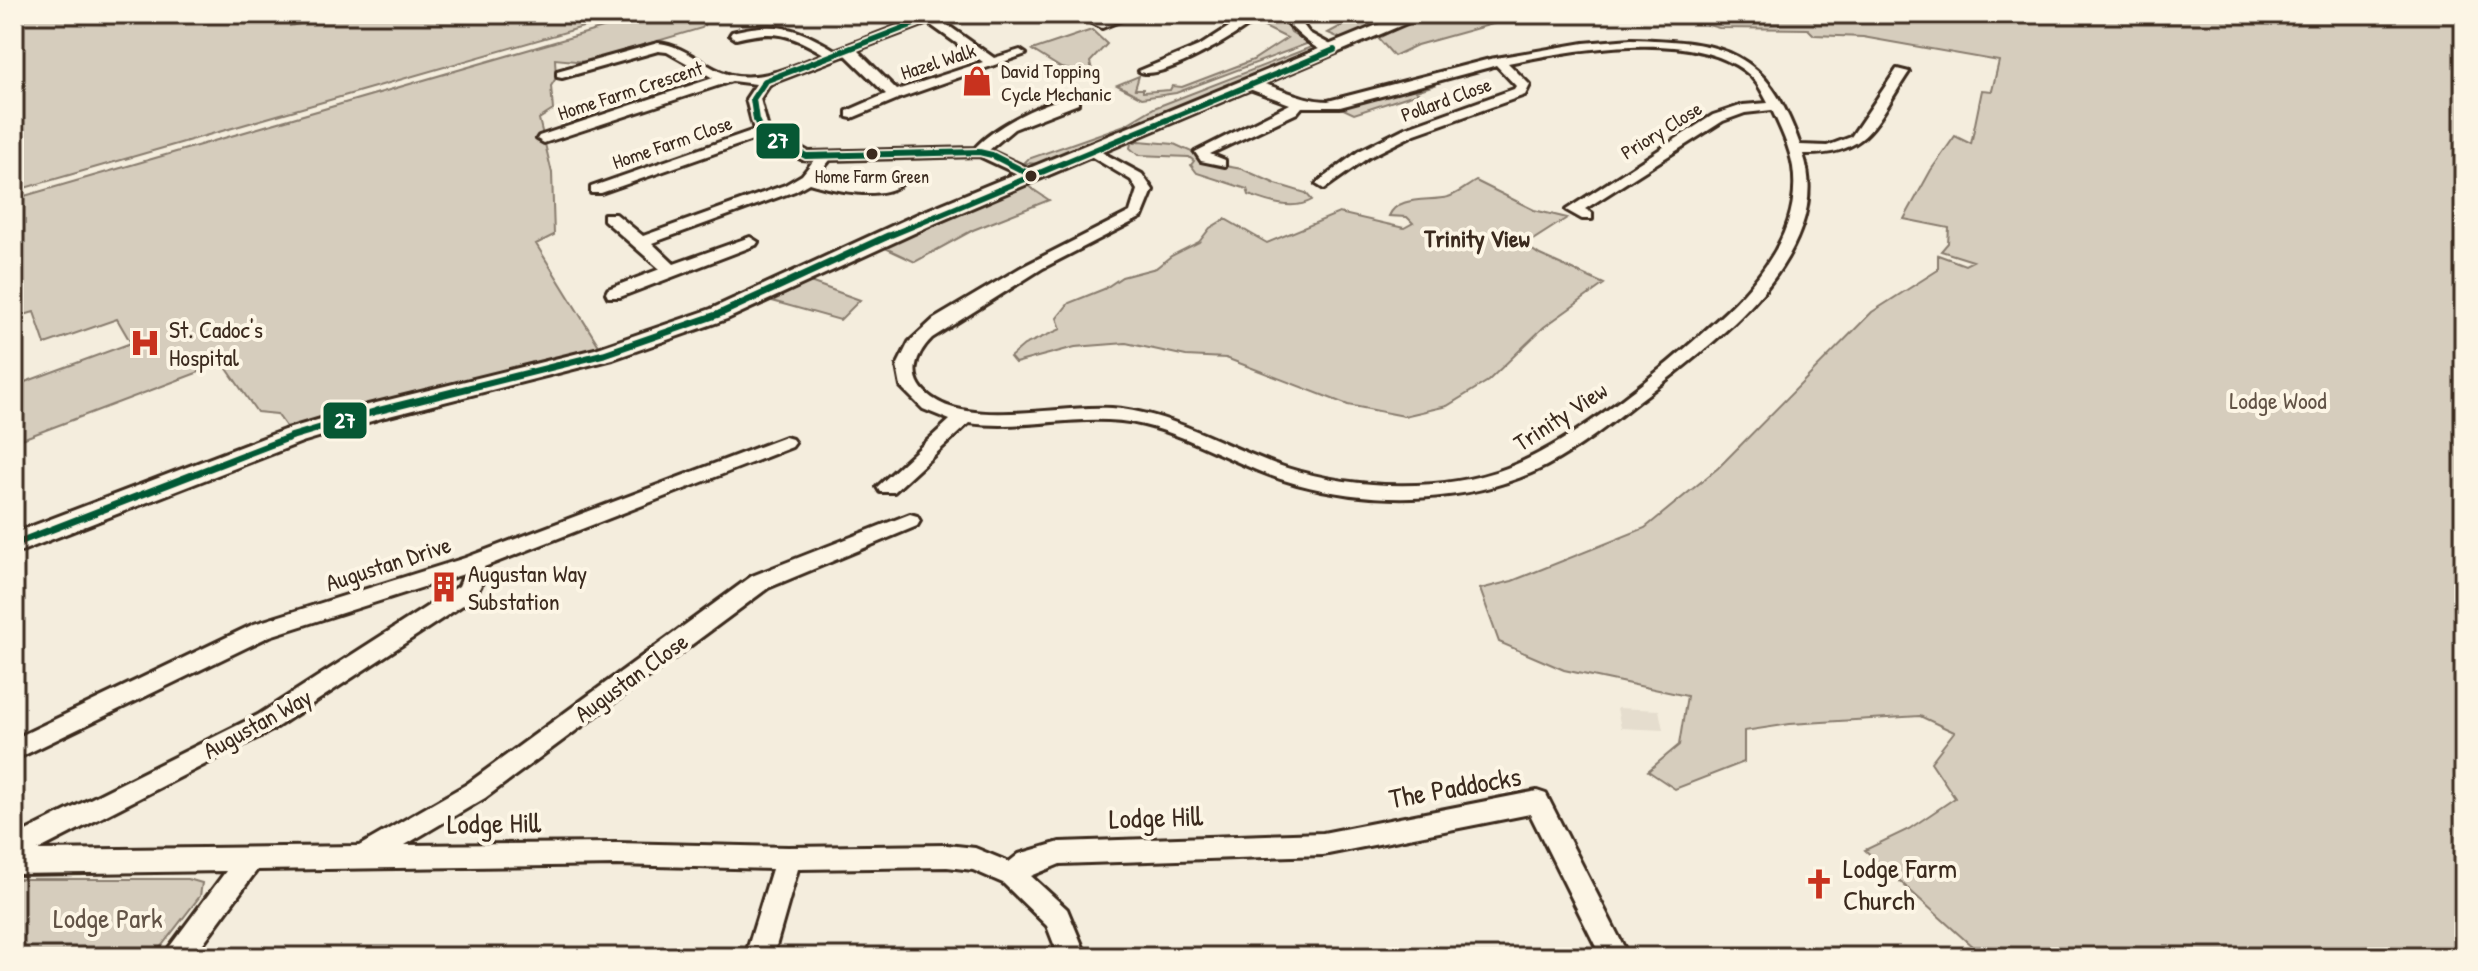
<svg xmlns="http://www.w3.org/2000/svg" width="2478" height="971" viewBox="0 0 2478 971" font-family="'Patrick Hand',sans-serif">
<style>
.built{fill:#e5ddce}
.green{fill:#d6cdbd;stroke:#887c6e;stroke-width:2}
.lines{fill:none;stroke-linecap:round;stroke-linejoin:round}
.street-casing{stroke:#3b2a1e;stroke-width:6}
.secondary-casing{stroke:#3b2a1e;stroke-width:6}
.street{fill:#fcf5e5;fill-rule:evenodd}
.secondary{fill:#fcf5e5;fill-rule:evenodd}
.bus-1-far1-casing{stroke:#fcf5e5;stroke-width:10}
.bus-1-casing{stroke:#fcf5e5;stroke-width:12}
.bus-1-far1{stroke:#065834;stroke-width:6}
.bus-1{stroke:#065834;stroke-width:7}
.bus-dot{fill:#3b2a1e;stroke:#fcf5e5;stroke-width:3}
.labels{text-anchor:middle;dominant-baseline:central;stroke-width:8;stroke-linejoin:round;paint-order:stroke}
.far-bus-label{font-size:18px;fill:#3b2a1e;stroke:#fcf5e5}
.far-street-label{font-size:20px;fill:#3b2a1e;stroke:#fcf5e5}
.far-poi-label{font-size:20px;fill:#3b2a1e;stroke:#fcf5e5;text-anchor:start}
.far-quarter-label{font-size:24px;font-weight:bold;fill:#3b2a1e;stroke:#fcf5e5}
.poi-label{font-size:24px;fill:#3b2a1e;stroke:#fcf5e5;text-anchor:start}
.park-label{font-size:24px;fill:#625346;stroke:#fcf5e5}
.street-label{font-size:24px;fill:#3b2a1e;stroke:#fcf5e5}
.near-street-label{font-size:28px;fill:#3b2a1e;stroke:#fcf5e5}
.near-poi-label{font-size:28px;fill:#3b2a1e;stroke:#fcf5e5;text-anchor:start}
.near-park-label{font-size:28px;fill:#625346;stroke:#fcf5e5}
.line-badge{stroke:#fcf5e5;stroke-width:3}
.badge-label{font-size:22px;text-anchor:middle;font-weight:bold;fill:#fff}
</style>
<rect width="100%" height="100%" fill="#f4eddd"/>
<filter id="ink" filterUnits="userSpaceOnUse"><feTurbulence type="fractalNoise" baseFrequency=".0125" numOctaves="2"/><feDisplacementMap in="SourceGraphic" scale="16" xChannelSelector="R" yChannelSelector="G"/><feConvolveMatrix kernelMatrix="1 2 1 2 8 2 1 2 1" color-interpolation-filters="sRGB"/></filter>
<g filter="url(#ink)">
<!-- built -->
<path class="built" d="M1617 708 1659 710 1663 730 1621 728Z"/>
<!-- green -->
<path class="green" d="M14 14H337L289 26 355 14H628L14 191Z
M651 14H712L702 28 586 62 555 59 556 78 551 86 553 110 539 119 552 173 554 235 536 244 604 354 293 436 277 414 257 412 223 363 14 442V386L131 343 117 319 45 344 34 312 14 318V199Z
M1327 14 1347 19 1361 14H1409L1344 40 1328 33 1343 25 1336 19 1320 17Z
M1426 14H1527L1497 18 1500 22 1417 45 1394 56 1378 38Z
M1669 14H2434L2464 21V957H1984L1865 850 1909 829 1955 798 1931 762 1954 732 1920 716 1790 724 1744 731V762L1675 789 1648 771 1679 745 1687 696 1564 670 1499 642 1480 589 1512 581 1645 528 1718 468 1872 312 1938 270V255L1965 265 1973 261 1941 251 1948 243 1949 228 1904 219 1931 170 1955 136 1971 144 1982 90 1992 91 1999 61 1863 37 1814 35 1808 29 1719 28Z
M1265 17 1285 20 1291 32 1309 43 1176 93 1142 98 1117 85 1139 76 1135 89H1143V92L1170 90 1172 86 1182 87 1253 60 1287 38 1254 22Z
M1092 30 1107 44 1090 62 1093 74 1061 68 1032 50Z
M1314 46 1316 48 1315 52 1043 164 1024 163 1028 159 1125 125 1154 108Z
M1432 83 1435 85 1416 91 1418 93 1354 114 1339 107Z
M1139 141 1174 144 1194 153 1203 162 1242 169 1276 184 1306 193 1312 200C1293 211 1268 202 1249 195L1247 189 1197 173 1191 165 1194 161 1189 157 1138 155 1130 148 1131 143Z
M1476 181 1534 210 1567 218 1525 245 1540 255 1604 284 1544 327 1488 381 1447 406 1404 416 1348 405 1226 358 1186 356 1126 343 1075 347 1015 363 1010 357 1024 345 1061 329 1057 318 1069 303 1104 289 1122 277 1156 268 1171 256 1199 242 1210 228 1225 219 1267 243 1339 213 1404 228 1413 223 1407 217 1389 216C1398 195 1429 202 1448 197 1458 194 1467 186 1476 181Z
M1025 184 1049 200 973 230 915 262 881 246Z
M810 282 860 300 840 320 772 301Z
M188 879 202 883 200 896 153 957H14V879Z"/>
<g class="lines">
<!-- street casing -->
<g class="street-casing">
<path id="street" d="M929 14H946L939 19 994 58 1020 50 1026 54 900 98 852 118 847 117V111L886 94 846 55 770 84 760 99 768 129 809 152 975 148C992 128 1052 95 1078 98V104L1014 129 989 150 1036 172V178H1026L979 156 830 160 817 176 847 184 894 179 902 184C881 201 833 190 809 183L795 191 652 243 674 264 750 237 758 242 756 245 620 297H608L606 293 608 289 660 269 604 220V214H616L643 236 785 185 802 175 814 160 801 159 761 137 601 193H591V187L754 130 746 99 756 84 732 81 544 143 537 139 539 136 713 78 667 52 658 51 562 78 557 77V71L658 43C680 45 696 59 715 69 751 88 790 67 824 54 790 34 775 29 736 39L730 35 732 32C776 21 796 27 835 50ZM928 23 983 62 897 90 857 50Z
M1073 14H1089L1103 20 1119 14H1137L1102 28Z
M1249 14H1263C1247 30 1158 84 1139 71L1201 45Z
M1276 14H1295L1309 33 1340 50C1321 63 1290 23 1276 14Z
M1631 39C1725 42 1766 49 1800 145L1827 146 1851 137 1897 69 1909 72C1875 122 1870 156 1803 154 1825 217 1778 282 1734 323 1704 351 1672 376 1640 400 1610 424 1580 448 1546 466 1471 504 1377 506 1297 484 1244 470 1197 438 1144 425 1085 411 1028 431 969 423L894 492H880L877 487 950 420 923 409 901 387 897 366 909 342 934 319 1020 268 1130 212 1137 190 1131 180 1087 154 1085 151 1092 147 1142 174 1153 190 1142 217 1043 268 932 338C913 357 907 380 932 398 975 429 1068 402 1122 409 1181 417 1231 450 1287 468 1354 489 1441 493 1507 468 1575 442 1665 368 1719 318 1761 280 1802 227 1793 167 1790 148 1780 127 1772 110L1745 113 1723 121 1585 209 1592 213V219H1582L1566 210 1713 115 1743 105 1768 103C1762 92 1757 80 1746 72 1689 28 1574 50 1508 63L1530 85 1525 95 1415 134 1369 157 1324 189 1316 184 1319 181 1359 151 1405 128 1514 89 1516 86 1496 65 1490 67 1340 107H1302L1297 113 1210 154 1225 160V166L1201 161 1195 152 1290 104 1244 87V81C1265 79 1297 101 1328 101L1490 59 1584 43Z
M785 437 792 439 795 443 792 447 484 567 486 575 475 597 274 729 38 850 359 846 467 784 752 576 910 514 917 516 920 521 917 526 768 588 485 798 405 845 617 843 788 847 947 845 975 848 1009 862 1019 854 1060 842 1323 833 1537 791 1546 794 1629 957H1601L1530 814 1323 855 1060 864 1031 876 1067 909 1087 957H1059L1047 926 1003 883 973 870 947 867 798 869 773 957H745L772 869 617 865 257 870 193 957H162L226 871 14 874V840L20 834 258 715 459 586 464 574 270 636 14 760V739L254 624 465 558Z"/>
</g>
<!-- secondary casing -->
<g class="secondary-casing">
<path id="secondary" d="M1404 14H1428L936 223 727 319 613 359 385 417 302 442 14 554V533L284 430 368 405 595 349 711 309 920 213Z"/>
</g>
<!-- street -->
<use href="#street" class="street"/>
<!-- secondary -->
<use href="#secondary" class="secondary"/>
<!-- bus-1-far1 casing -->
<g class="bus-1-far1-casing">
<path id="bus-1-far1" d="M940 14 765 81 753 99 756 120 762 132 806 156 979 152 992 155 1031 175
M884 238 1334 50"/>
</g>
<!-- bus-1 casing -->
<g class="bus-1-casing">
<path id="bus-1" d="M14 544 293 436 377 411 604 354 719 314 888 236"/>
</g>
<!-- bus-1-far1 -->
<use href="#bus-1-far1" class="bus-1-far1"/>
<!-- bus-1 -->
<use href="#bus-1" class="bus-1"/>
</g>
</g>
<!-- icons -->
<defs>
<g id="shop-bare" transform="scale(2.4)"><path d="M-5-2.5h2.3a2.7 3.5 0 0 1 5.4 0H5L5.5 6h-11ZM-1.5-2.5h3a1.5 2.3 0 0 0-3 0Z" fill="#c8321e" stroke="#fcf5e5" stroke-width="2.5" paint-order="stroke"/></g>
<g id="hospital-bare" transform="scale(2.4)"><path d="M-5-5h3v3.5h4V-5h3V5h-3V1.5h-4V5h-3Z" fill="#c8321e" stroke="#fcf5e5" stroke-width="2.5" paint-order="stroke"/></g>
<g id="building-bare" transform="scale(2.4)"><path d="M-4-6H4V6H1V3H-1V6H-4ZM-2.5-4.3h1.7v1.8h-1.7ZM.8-4.3h1.7v1.8H.8ZM-2.5-1h1.7V.8h-1.7ZM.8-1h1.7V.8H.8Z" fill="#c8321e" stroke="#fcf5e5" stroke-width="2.5" paint-order="stroke"/></g>
<g id="church-bare" transform="scale(2.4)"><path d="M-1.2-6h2.4v3.5h3.3v2.4h-3.3V6h-2.4V-.1h-3.3v-2.4h3.3Z" fill="#c8321e" stroke="#fcf5e5" stroke-width="2.5" paint-order="stroke"/></g>
</defs>
<g fill-rule="evenodd">
<use href="#shop-bare" x="977" y="81"/>
<use href="#hospital-bare" x="145" y="343"/>
<use href="#building-bare" x="444" y="587"/>
<use href="#church-bare" x="1819" y="884"/>
</g>
<!-- markers -->
<g class="bus-dot">
<circle cx="872" cy="154" r="7"/>
<circle cx="1031" cy="176" r="7"/>
</g>
<g class="labels">
<!-- far-bus labels -->
<g class="far-bus-label">
<text x="872" y="176">Home Farm Green</text>
</g>
<!-- far-street labels -->
<g class="far-street-label">
<text transform="translate(938 61) rotate(-18)">Hazel Walk</text>
<text transform="translate(630 90) rotate(-18)">Home Farm Crescent</text>
<text transform="translate(1446 99) rotate(-20)">Pollard Close</text>
<text transform="translate(1661 130) rotate(-32)">Priory Close</text>
<text transform="translate(672 142) rotate(-19)">Home Farm Close</text>
</g>
<!-- far-poi labels -->
<g class="far-poi-label">
<text x="1001" y="70">David Topping<tspan x="1001" dy="23">Cycle Mechanic</tspan></text>
</g>
<!-- far-quarter labels -->
<g class="far-quarter-label">
<text x="1477" y="238">Trinity View</text>
</g>
<!-- poi labels -->
<g class="poi-label">
<text x="169" y="329">St. Cadoc's<tspan x="169" dy="28">Hospital</tspan></text>
<text x="468" y="573">Augustan Way<tspan x="468" dy="28">Substation</tspan></text>
</g>
<!-- park labels -->
<g class="park-label">
<text x="2278" y="400">Lodge Wood</text>
</g>
<!-- street labels -->
<g class="street-label">
<text transform="translate(1560 416) rotate(-33)">Trinity View</text>
<text transform="translate(388 563) rotate(-18)">Augustan Drive</text>
<text transform="translate(631 677) rotate(-36)">Augustan Close</text>
<text transform="translate(257 723) rotate(-29)">Augustan Way</text>
</g>
<!-- near-street labels -->
<g class="near-street-label">
<text transform="translate(1455 787) rotate(-10)">The Paddocks</text>
<text transform="translate(1156 817) rotate(-2)">Lodge Hill</text>
<text transform="translate(494 823) rotate(-1)">Lodge Hill</text>
</g>
<!-- near-poi labels -->
<g class="near-poi-label">
<text x="1843" y="868">Lodge Farm<tspan x="1843" dy="32">Church</tspan></text>
</g>
<!-- near-park labels -->
<g class="near-park-label">
<text x="108" y="918">Lodge Park</text>
</g>
</g>
<g class="line-badge">
<rect x="755" y="122" width="46" height="38" rx="8" fill="#065834"/>
<rect x="322" y="401" width="46" height="39" rx="8" fill="#065834"/>
</g>
<g class="badge-label">
<text x="778" y="148">27</text>
<text x="345" y="428">27</text>
</g>
<!-- margin -->
<rect width="2478" height="971" fill="none" stroke="#fcf5e5" stroke-width="48"/>
<rect x="24" y="24" width="2430" height="923" fill="none" stroke="#3b2a1e" stroke-width="3" filter="url(#ink)"/>
</svg>
